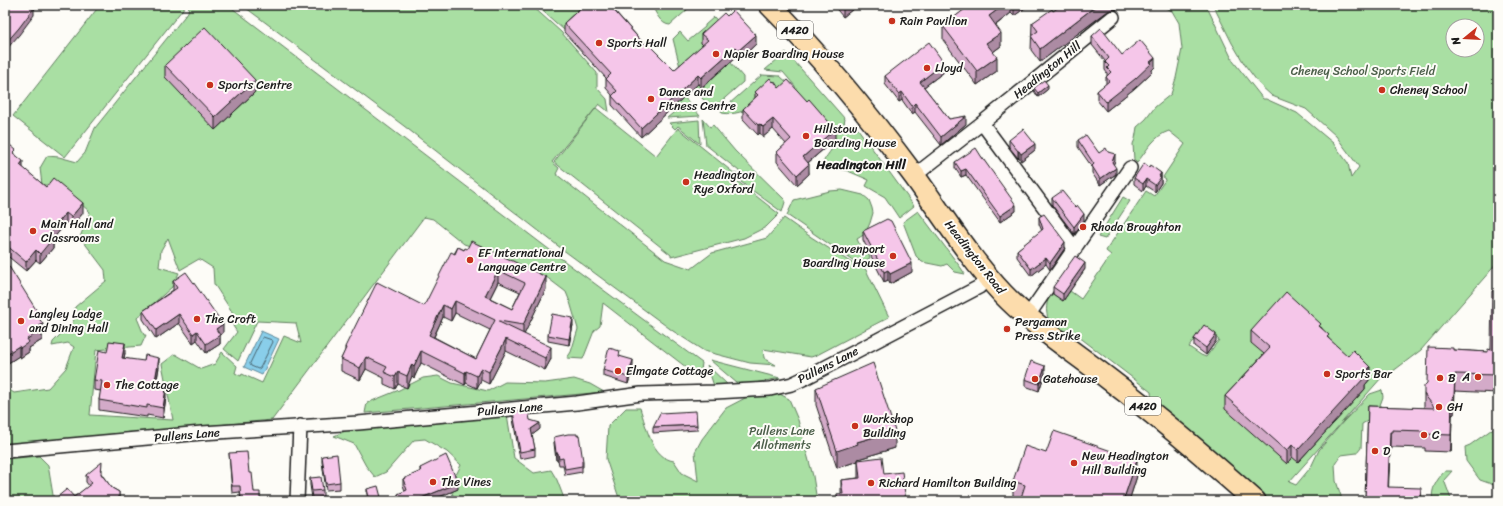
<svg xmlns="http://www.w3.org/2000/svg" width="1503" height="506" viewBox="0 0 1503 506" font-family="Sriracha,sans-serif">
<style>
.green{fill:#a9dfa3;stroke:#627e60;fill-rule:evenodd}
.water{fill:#89ceea;stroke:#5d8798}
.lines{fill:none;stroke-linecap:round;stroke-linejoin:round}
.shore{stroke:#48636e;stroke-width:1}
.street-casing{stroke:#1c1c1c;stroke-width:16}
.primary-casing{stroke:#1c1c1c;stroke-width:24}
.street{stroke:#fdfcf7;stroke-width:13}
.primary{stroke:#fcdcac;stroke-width:21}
.wall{fill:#d3aac8;stroke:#1c1c1c;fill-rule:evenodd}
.shaded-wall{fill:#ac8ba3;stroke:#1c1c1c}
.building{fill:#f5c6e9;stroke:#1c1c1c;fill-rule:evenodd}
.poi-dot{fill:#c8321e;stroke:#fdfcf7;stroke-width:1.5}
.labels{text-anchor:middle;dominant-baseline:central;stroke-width:4;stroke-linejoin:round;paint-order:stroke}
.shield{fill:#fdfcf7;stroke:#605f5e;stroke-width:1}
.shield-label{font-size:11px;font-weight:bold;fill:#1c1c1c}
.poi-label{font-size:12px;fill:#1c1c1c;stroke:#fdfcf7;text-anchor:start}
.street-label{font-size:12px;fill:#1c1c1c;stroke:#fdfcf7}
.park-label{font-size:12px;fill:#4d604b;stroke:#fdfcf7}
.neighbourhood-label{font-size:13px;font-weight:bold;fill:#1c1c1c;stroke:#fdfcf7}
</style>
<rect width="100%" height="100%" fill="#fdfcf7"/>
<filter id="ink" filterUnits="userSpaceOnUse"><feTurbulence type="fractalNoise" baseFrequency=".025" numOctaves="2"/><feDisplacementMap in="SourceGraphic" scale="8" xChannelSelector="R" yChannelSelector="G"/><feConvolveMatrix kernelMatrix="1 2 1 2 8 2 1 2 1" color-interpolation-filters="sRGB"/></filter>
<g filter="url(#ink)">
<!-- green -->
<path class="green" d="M100 5H186L65 157 13 116Z
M189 5H228L567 263 702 363 700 378 603 303 600 326 594 331 583 359 567 358 571 352 578 329 570 302 566 292 545 276 482 250 464 244 433 219 424 217 272 420 5 444V387L14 393 48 388 66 368 74 347 68 343 52 346 53 342 73 322 75 307 106 281 105 270 80 237 90 212C75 199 63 184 42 185L40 168 47 156 59 157 77 162 85 153 95 128 188 12ZM168 238 180 270 199 259 213 268 214 284 236 318 233 326 237 332 224 349 238 361 257 321 296 323 301 343 284 336 262 383 242 374 241 376 235 373 237 366 222 352 215 364 201 369 175 354 162 364 173 420 90 415 96 350 141 346 146 335H144L137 318 172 287 179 273 159 267 161 250Z
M242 5H531L561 32 597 73V88L607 99 609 112 599 104 552 162 559 168 556 174 665 260 691 269 712 253 767 238 784 218 808 235 858 267 861 265 866 270 889 317 817 355 811 357 763 349 764 358 776 365 750 363 704 351 673 331 562 249 404 126Z
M536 5H590V7L564 30Z
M652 5H683L688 9 670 25C661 25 655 12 652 5Z
M1161 5H1206L1233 61 1263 99H1266L1297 113 1333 143 1348 163 1351 178 1359 167 1336 136 1306 109 1272 96 1260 85 1245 65 1232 43 1213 5H1498V262L1421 350 1384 378 1382 377 1289 482 1296 485 1311 467 1319 450 1343 422 1370 394 1382 390 1383 397 1376 416 1362 424 1361 448 1357 453 1341 455 1335 464 1336 481 1341 496V501H1267L1152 403 1151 392 1070 330C1048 335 1041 309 1051 293L1063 301 1070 291 1081 299 1111 255 1106 251 1107 249 1146 191 1154 196 1166 179 1163 177 1185 144 1169 131C1155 135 1146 151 1137 163L1134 160 1133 144 1135 139 1137 127 1146 119 1155 107 1171 94 1176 78 1182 49 1179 23 1172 11ZM1453 26H1477V50H1453ZM1203 327 1219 340 1206 357 1201 355 1189 347Z
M714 17 721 25 681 71 673 39 680 32 688 41 705 27V25Z
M786 52 845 119 844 124 858 129 914 206 899 218 885 197 866 186 869 180 848 171 822 165C825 156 834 149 836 140L809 109 796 91 795 86 783 72 765 70Z
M730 62 743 77V82L717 105H708L691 85 695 81 702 88Z
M762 75 780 76 790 85C771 96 744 118 722 113L721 111Z
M684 97 700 116 667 118 678 109 675 106Z
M596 108 656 156 678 128 735 174 736 173 738 180 737 181 779 214 766 227 744 238 671 257V255L554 162Z
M703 119 710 127 713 125 735 151 785 200V202L782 212 741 182 739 171 706 145Z
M699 120 700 144 678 126 675 129 669 123Z
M842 190 863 195 869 200 872 208 873 213 870 223 865 234 857 239 864 255 868 253 870 258 858 264 787 215 794 200 830 191Z
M1123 197 1130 201 1105 239 1098 237Z
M918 211 961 268 965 274 955 272 947 264 942 266 922 262 916 256 903 222Z
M710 360 780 378 755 383 738 384Z
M707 365 729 386H714Z
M438 376 452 383 488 391 505 382 545 383 574 379 590 384 604 392 365 413 367 403 399 390 423 378Z
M778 393 789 399 798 420 813 476 817 501H620L606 459 608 426 626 408H640C646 426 652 458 674 461L682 473 698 481 695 452 702 439 726 408 749 396Z
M507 414 514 458 534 473 551 470 557 480 565 501H455L450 487 461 465 447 452 425 439 414 440 386 472 375 477 366 466 354 444 334 436 352 428Z
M1495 427 1498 439 1497 486 1480 480 1466 461 1465 447 1470 445Z
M39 456 48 465 54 501H5V459Z
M1445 471H1452L1444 480 1451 499 1453 501H1433C1430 490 1437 479 1445 471Z"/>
<!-- water -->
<path class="water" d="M261 331 279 339 262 375 244 367Z"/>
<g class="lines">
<!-- shore -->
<path class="shore" d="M263 337 272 340 273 342 260 368 258 369 251 366 250 364Z"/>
<!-- street casing -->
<g class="street-casing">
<path id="street" d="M982 123 1075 249
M914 176 982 123 1113 17
M1027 317 1130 168
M5 451 202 433 358 423 577 403 641 394 715 392 770 389 792 384 807 377 979 287 988 278
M297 501 300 426"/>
</g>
<!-- primary casing -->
<g class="primary-casing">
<path id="primary" d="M770 5C824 59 869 115 915 177 943 216 970 259 1003 294 1035 327 1074 352 1110 380 1160 418 1208 459 1255 501"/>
</g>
<!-- street -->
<use href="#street" class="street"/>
<!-- primary -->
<use href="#primary" class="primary"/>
</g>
<!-- wall -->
<path class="wall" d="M584 5H620L614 10 644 44 674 70 703 45 701 43V34L756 44 739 60 736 57 701 88 698 84 641 137 612 105V95L606 88V78L564 32V23Z
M833 5H858L843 17Z
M966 5H1029L1014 16 1011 13 996 25 1001 46 993 52 997 71 977 85 943 40V26L968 7Z
M1117 5V9L1108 11 1040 62 1031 50 1032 23 1053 11Z
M1092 36 1122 55 1155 67 1152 70V72L1135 88 1106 111 1097 100V91L1106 84V77L1107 76V73L1105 70V61L1092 45Z
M165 65 255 92 215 130 165 77Z
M944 72 924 87 949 119 966 124 941 145 915 112 912 114 902 100 899 102 885 84V76Z
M779 88 835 139 808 163 809 174 797 185 777 162V152L786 144 773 129 763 137 760 133 758 135 743 119V109L755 98V92Z
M1034 88 1048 89 1038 97 1034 91Z
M1009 140 1035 150 1021 161 1019 157 1018 158 1009 147Z
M1078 140 1099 153 1115 161 1113 164 1116 174 1100 185 1092 173V167L1078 147Z
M5 141 16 155 23 168 46 187 83 213 71 227 66 223 53 239V248L40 263 36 260 26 271 5 254Z
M981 156 1016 211 1000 222 966 175 961 177 955 168V162Z
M1149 167 1161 173V183L1155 192 1146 186 1143 191 1134 184V178Z
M1052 198 1075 207 1084 221 1074 234 1052 205Z
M1039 217 1065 248 1050 270 1046 264 1031 276 1017 257V250L1042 231 1039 224Z
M863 231 912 272 890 284 888 280 884 282 863 240Z
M458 247 546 289 524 334 551 359 545 370 506 351 489 384 481 380 477 388 466 383 465 385 421 363 414 378 412 376 407 388 398 384 395 389 384 384V378L366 369 360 380 341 371V359L345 351V347L424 306ZM498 282 520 292 512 309 490 298ZM455 313 490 330 476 359 434 337 443 317 451 321Z
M5 260 40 320 43 334H42V340L29 348V352L20 358 19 356 5 365Z
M1085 269 1063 301 1053 294V287Z
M173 281 223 333 220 335V344L206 353 197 340 193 343 179 323 156 339 143 319V311L173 290Z
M1498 291V393L1455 391 1454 414 1452 415 1451 452 1425 451V448L1392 447V449H1390L1388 487 1421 501H1365L1368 406 1424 408V394L1453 350 1488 352 1491 350Z
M573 325 569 345 548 341V335Z
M1321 327 1329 339 1370 379 1365 385V389L1298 462 1292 457 1287 464 1225 409V396L1264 354 1251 343V331Z
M1194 339 1216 341 1206 355 1194 346Z
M107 352 125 353 124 358 159 367 156 386 166 397 163 418 147 415V417L99 410V400L101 391 94 390V380Z
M620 356 633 367 628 384 603 376V370Z
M1045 373 1039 391 1025 386V379Z
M816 388 895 448 858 459V460L884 474 906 501H837V494H841V480L858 478V461L837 468 816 405Z
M513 412 530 420 540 429 532 435 535 449V456L520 459 513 419Z
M697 425V430L653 433V427Z
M554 437 583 461V467H582V472L565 475 563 465H559L558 460H556L554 443Z
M229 453 249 473 254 492 260 501H241L240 492 232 493Z
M1046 453 1137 476 1129 501H1020V500L1013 498V481Z
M322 456 340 482V489L326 490 322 462Z
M420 468 458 489 430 501H398V494L405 491 403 485V479L420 472Z
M102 469V475L112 488 119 492V501H56V498L74 497 89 486 86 482V475Z
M310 478 323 490V497L312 498 310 485Z
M367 489 382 501H369L367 495Z"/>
<!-- shaded-wall -->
<path class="shaded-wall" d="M33 5H38L34 10V15L19 35 5 51V44Z
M609 5H620L609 15Z
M843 5H858L843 17Z
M1004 5H1011V13L989 30V16Z
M1014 5H1029L1014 16Z
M1097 5H1117V9L1108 11 1040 62V49Z
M1001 33V46L986 57V43Z
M756 35V44L739 60V50Z
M736 47V57L701 88V78Z
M997 57V71L977 85V71Z
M1155 58V67L1152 70V72L1135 88 1106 111V102Z
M944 63V72L920 90V82Z
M698 75V84L641 137V128Z
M255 80V92L215 130V117Z
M1048 85V89L1038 97V93Z
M902 92V100L899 102V94Z
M915 103V112L912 114V106Z
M966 116V124L941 145V137Z
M773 119V129L763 137V127Z
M760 124V133L758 135V125Z
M835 129V139L803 167V157Z
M1035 144V150L1021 161V154Z
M1018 151H1019V157L1018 158Z
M1115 154V161L1112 168V162Z
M23 161V170L20 165Z
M809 164V174L797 185V175Z
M1116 168V174L1100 185V179Z
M966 169V175L961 177V171Z
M1161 173V183L1155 192V185Z
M1146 179V186L1143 191V184Z
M83 203V213L71 227V217Z
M1016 205V211L1000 222V216Z
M66 213V223L53 239V248L40 263V254L48 235Z
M1084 214V221L1074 234V227Z
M1065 242V248L1050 270V263Z
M36 250V260L26 271V262Z
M1046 258V264L1031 276V269Z
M912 263V272L890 284V274Z
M1085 263V269L1063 301V294Z
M498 270V282L485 308V296Z
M888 270V280L884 282V272Z
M546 277V289L523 337V325Z
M455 301V313L451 321V309Z
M443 305V317L429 347V335Z
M179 314V323L156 339V330Z
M573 318V325L569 345V339Z
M43 324V334H42V340L29 348V352L20 358V348L39 326Z
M223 324V333L220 335V344L206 353V344L216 329Z
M197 331V340L193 343V334Z
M1216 334V341L1206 355V348Z
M506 339V351L489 384V372Z
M125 343V353L122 367V358Z
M19 346V356L5 365V355Z
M551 347V359L545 370V358Z
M421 351V363L414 378V366Z
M366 357V369L360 380V368Z
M159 358V367L154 396V386Z
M633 360V367L628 384V377Z
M412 364V376L407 388V376Z
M1045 366V373L1039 391V384Z
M1370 367V379L1365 385V389L1298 462V450Z
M481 368V380L477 388V376Z
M466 371V383L465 385V373Z
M398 372V384L395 389V377Z
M1455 374 1454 414 1452 415 1451 452 1452 398Z
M166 388V397L163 418V408Z
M540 423V429L531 436V429Z
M895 431V448L858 459V461L837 468V451L857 442Z
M1390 432V449L1388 501V487Z
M1292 445V457L1287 464V451Z
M556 453H558V460H556Z
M1137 460V476L1129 501H1123Z
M458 483V489L430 501H414Z"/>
<!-- building -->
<path class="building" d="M6 5H33L32 6 34 8 19 28 5 44V7Z
M584 5H609L644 44 646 42 674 70 708 40 701 34 724 13 727 16 733 10 756 35 739 50 736 47 701 78 698 75 641 128 612 96 617 91 606 79 611 74 564 23Z
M970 5H1004L989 16 1001 33 986 43 997 57 977 71 943 26Z
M1062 5H1097L1040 49 1031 36 1038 31 1032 23 1052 9 1053 11Z
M205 27 255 80 215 117 165 65Z
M1101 28 1122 55 1140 40 1155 58 1150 62 1152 63 1135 79 1106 102 1097 91 1109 81 1106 77 1111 72 1107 68 1109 66 1105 62 1109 58 1092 36Z
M929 42 944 63 920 82 949 119 966 116 941 137 915 103 912 106 902 92 899 94 885 76Z
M770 78 773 82 774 81 779 88 788 80 807 101 809 99 835 129 803 157 809 164 797 175 777 152 791 139 773 119 763 127 760 124 758 125 743 109 758 95 755 92Z
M1044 80 1048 85 1038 93 1034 88Z
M1023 129 1035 144 1021 154 1019 151H1018L1009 140Z
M1086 135 1099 153 1106 148 1108 152 1115 154 1112 162 1116 168 1100 179 1092 166 1094 164 1078 140Z
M5 141 16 150 13 153 23 161 20 165 46 187 53 178 83 203 71 217 66 213 48 235 53 238 40 254 36 250 26 262 5 244Z
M976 148 981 156 1016 205 1000 216 966 169 961 171 955 162Z
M1144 163 1149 167 1150 165 1161 173 1159 176 1161 177 1155 185 1146 179 1143 184 1134 178Z
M1062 191 1075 207 1077 205 1084 214 1074 227 1052 198Z
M1044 214 1065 242 1050 263 1046 258 1031 269 1017 250 1043 229 1039 217Z
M887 219 891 221 912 263 890 274 888 270 884 272 863 231Z
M471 241 546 277 523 325 499 321V322L551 347 545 358 506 339 489 372 481 368 477 376 466 371 465 373 421 351 414 366 412 364 407 376 398 372 395 377 384 372 387 367 366 357 360 368 341 359 346 348 345 347 377 282 424 306 451 252 455 254 458 247 464 250 465 248 467 249ZM498 270 525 283 512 309 485 296ZM455 301 495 320 476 359 429 335 443 305 451 309Z
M1075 256 1085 263 1063 294 1053 287Z
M5 260 40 316 38 317 43 324 39 326 42 330 27 339 29 342 20 348 19 346 5 355V313H6L5 312Z
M186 272 223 324 216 329 220 335 206 344 197 331 193 334 179 314 156 330 143 311 177 288 173 281Z
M1492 291H1498V375L1455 374 1454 396 1452 398 1451 435 1425 434V431L1392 430V432H1390L1388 487 1421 488 1420 501H1365L1368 406 1435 408 1424 394V386L1427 383 1428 347 1453 348V350L1488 352V349L1491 350Z
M1286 292 1321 324 1319 326 1329 335 1327 337 1348 356 1353 350 1370 367 1363 375 1365 377 1298 450 1292 445 1287 451 1225 396 1270 348 1251 331Z
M552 314 573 318 569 339 548 335Z
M1204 325 1216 334 1206 348 1194 339Z
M109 341 125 343 122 358 144 361 145 355 159 358 154 386 166 388 163 408 147 405V408L99 400 102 381 94 380 99 350 107 352Z
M609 348 620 351 619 356 633 360 628 377 603 370Z
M1031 361 1045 366 1039 384 1025 379Z
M873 363 895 431 857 442 858 444 837 451 816 388Z
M528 409 530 420 540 423 531 429 535 449 520 452 513 412Z
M696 411 697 425 653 427 660 413Z
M1054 431 1137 460 1123 501H1020L1025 485 1013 481 1025 446 1046 453Z
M568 434H577V436L579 435 583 461H582V466L565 469 563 458 559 459 558 453H556L554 437Z
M247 452 249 473H252L254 492H260V501H241L240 486H232L229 453Z
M337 454 340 482 326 484 322 456Z
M446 455 458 483 414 501H400L398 494 407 490 403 479 421 471 420 468Z
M882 457 884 474 902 472 906 501H838L837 494H843L841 480 860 478 858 460Z
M102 462 101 474 112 488 119 492V500L117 501H59L56 498 67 489 74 497 92 483 86 475Z
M321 477 323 490 312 491 310 478Z
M378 486 382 501H370L367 489Z"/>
</g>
<!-- markers -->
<g class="poi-dot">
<circle cx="892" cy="21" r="4"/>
<circle cx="599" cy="43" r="4"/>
<circle cx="716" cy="54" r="4"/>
<circle cx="927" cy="68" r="4"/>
<circle cx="210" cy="85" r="4"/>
<circle cx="1382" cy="90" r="4"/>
<circle cx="651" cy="99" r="4"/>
<circle cx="806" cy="136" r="4"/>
<circle cx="686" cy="182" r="4"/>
<circle cx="1083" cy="227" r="4"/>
<circle cx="33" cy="231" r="4"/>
<circle cx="893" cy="256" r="4"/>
<circle cx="470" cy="260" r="4"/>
<circle cx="197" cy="319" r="4"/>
<circle cx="21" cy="321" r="4"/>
<circle cx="1007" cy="329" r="4"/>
<circle cx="618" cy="371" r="4"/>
<circle cx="1327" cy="374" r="4"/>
<circle cx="1478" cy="377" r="4"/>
<circle cx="1440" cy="378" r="4"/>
<circle cx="1035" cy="379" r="4"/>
<circle cx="107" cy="385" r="4"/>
<circle cx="1439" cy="407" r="4"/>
<circle cx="855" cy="426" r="4"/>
<circle cx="1424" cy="435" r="4"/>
<circle cx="1375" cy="451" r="4"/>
<circle cx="1074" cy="463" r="4"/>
<circle cx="433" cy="482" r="4"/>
<circle cx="871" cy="483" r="4"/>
</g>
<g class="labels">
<!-- shield labels -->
<g class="shield">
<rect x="777" y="21" width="36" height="18" rx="3"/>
<rect x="1125" y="397" width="36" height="18" rx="3"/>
</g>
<g class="shield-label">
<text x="795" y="30">A420</text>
<text x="1143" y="406">A420</text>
</g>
<!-- poi labels -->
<g class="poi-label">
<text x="900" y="21">Rain Pavilion</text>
<text x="607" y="43">Sports Hall</text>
<text x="724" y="54">Napier Boarding House</text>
<text x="935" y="68">Lloyd</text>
<text x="218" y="85">Sports Centre</text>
<text x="1390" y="90">Cheney School</text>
<text x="659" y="92">Dance and<tspan x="659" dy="14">Fitness Centre</tspan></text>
<text x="814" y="129">Hillstow<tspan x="814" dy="14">Boarding House</tspan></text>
<text x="694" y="175">Headington<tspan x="694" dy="14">Rye Oxford</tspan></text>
<text x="41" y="224">Main Hall and<tspan x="41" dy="14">Classrooms</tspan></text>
<text x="1091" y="227">Rhoda Broughton</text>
<text x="885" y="249" text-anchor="end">Davenport<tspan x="885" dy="14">Boarding House</tspan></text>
<text x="478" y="253">EF International<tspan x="478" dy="14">Language Centre</tspan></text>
<text x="29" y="314">Langley Lodge<tspan x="29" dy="14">and Dining Hall</tspan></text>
<text x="205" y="319">The Croft</text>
<text x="1015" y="322">Pergamon<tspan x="1015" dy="14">Press Strike</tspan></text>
<text x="626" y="371">Elmgate Cottage</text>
<text x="1335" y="374">Sports Bar</text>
<text x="1470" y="377" text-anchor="end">A</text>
<text x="1448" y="378">B</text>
<text x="1043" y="379">Gatehouse</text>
<text x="115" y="385">The Cottage</text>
<text x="1447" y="407">GH</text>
<text x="863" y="419">Workshop<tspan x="863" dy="14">Building</tspan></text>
<text x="1432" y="435">C</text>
<text x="1383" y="451">D</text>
<text x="1082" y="456">New Headington<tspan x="1082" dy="14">Hill Building</tspan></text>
<text x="441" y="482">The Vines</text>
<text x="879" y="483">Richard Hamilton Building</text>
</g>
<!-- street labels -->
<g class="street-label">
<text transform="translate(1047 70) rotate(-39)">Headington Hill</text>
<text transform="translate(975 257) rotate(52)">Headington Road</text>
<text transform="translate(828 365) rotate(-27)">Pullens Lane</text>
<text transform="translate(510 409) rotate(-5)">Pullens Lane</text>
<text transform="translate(187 435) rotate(-5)">Pullens Lane</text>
</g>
<!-- park labels -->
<g class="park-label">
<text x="1363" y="71">Cheney School Sports Field</text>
<text x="782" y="431">Pullens Lane<tspan x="782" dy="14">Allotments</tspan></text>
</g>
<!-- neighbourhood labels -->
<g class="neighbourhood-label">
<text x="861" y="164">Headington Hill</text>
</g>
</g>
<!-- margin -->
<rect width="1503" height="506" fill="none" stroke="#fdfcf7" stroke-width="20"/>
<rect x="10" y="10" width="1483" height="486" fill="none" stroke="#1c1c1c" stroke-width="1.5" filter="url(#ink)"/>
<!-- north arrow -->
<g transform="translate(1465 38) rotate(252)"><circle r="19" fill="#fdfcf7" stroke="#a3a29f"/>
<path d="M0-3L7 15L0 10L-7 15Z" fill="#c8321e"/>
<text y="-6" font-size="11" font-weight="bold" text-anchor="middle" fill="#1c1c1c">N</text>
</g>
</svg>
